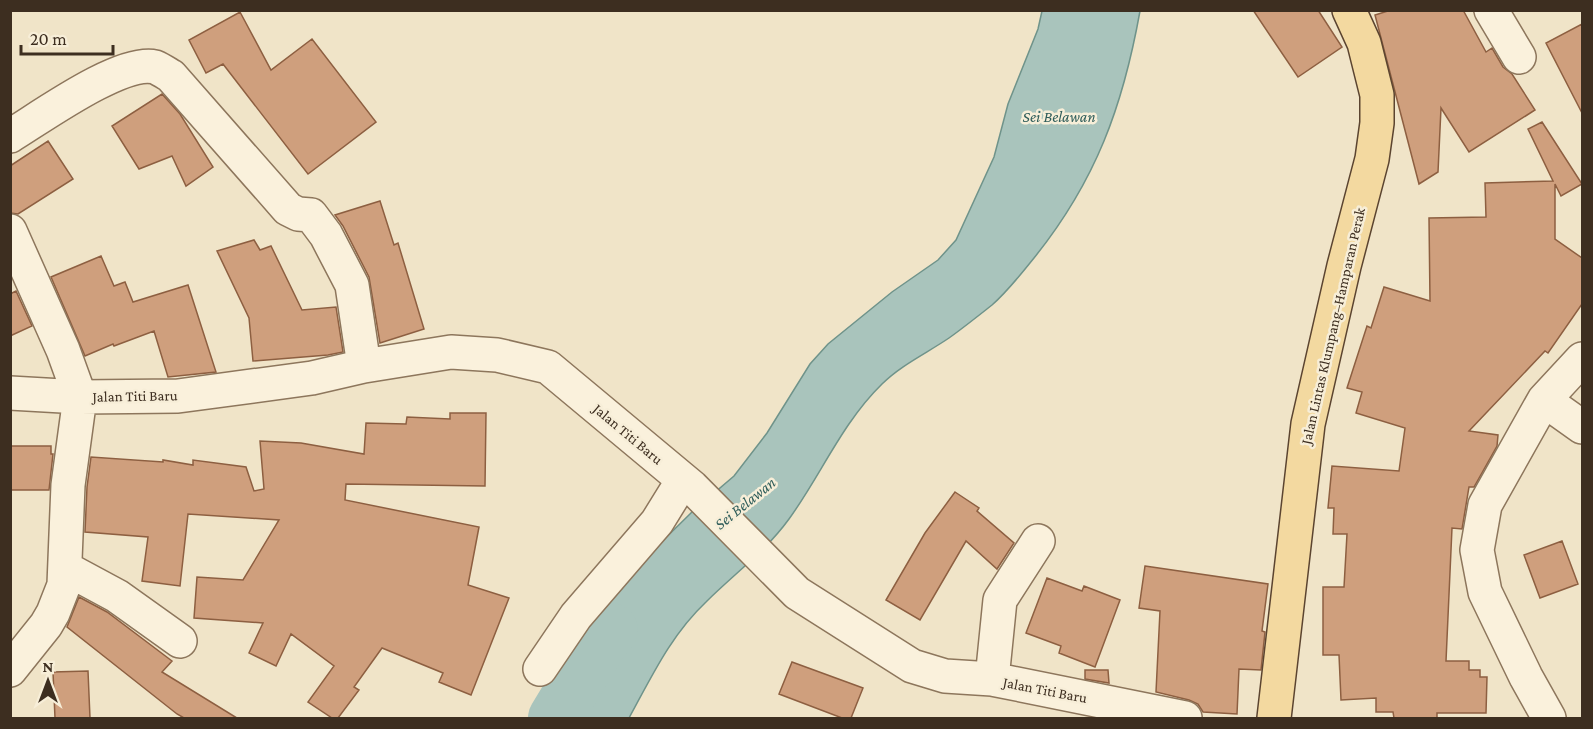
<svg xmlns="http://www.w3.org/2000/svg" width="1593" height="729" viewBox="0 0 1593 729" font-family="'Crimson Pro',serif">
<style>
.water{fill:#a9c4bc;stroke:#6f938a;stroke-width:1.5}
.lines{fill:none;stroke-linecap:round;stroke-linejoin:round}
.river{stroke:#a9c4bc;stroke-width:54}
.building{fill:#cf9f7d;stroke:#8d5f41;stroke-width:1.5}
.minor-casing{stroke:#8d765c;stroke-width:36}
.major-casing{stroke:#5b4430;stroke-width:36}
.minor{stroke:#faf1dc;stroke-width:33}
.major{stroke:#f3d9a0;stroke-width:33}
.labels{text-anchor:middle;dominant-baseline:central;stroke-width:5;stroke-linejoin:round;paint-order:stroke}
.street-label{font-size:15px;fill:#3d2e20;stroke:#f7eed8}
.water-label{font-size:16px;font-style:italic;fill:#2f5d5a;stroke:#f7eed8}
</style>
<rect width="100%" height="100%" fill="#f0e4c8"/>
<!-- water -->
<path class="water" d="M1042 11H1140C1123 106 1096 181 1034 258 1021 274 1008 291 992 305 978 316 963 328 949 338 927 353 901 365 882 384 842 423 821 475 789 519 765 552 735 573 706 602 671 635 652 676 629 718H572L569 685 573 672 609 600 635 568 693 511 734 476 767 433 810 364 828 344 892 292 938 260 956 240 994 157 1008 104 1038 29Z"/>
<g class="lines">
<!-- river -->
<path class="river" d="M555 718 601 642 611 630"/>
</g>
<!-- building -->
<path class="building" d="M1253 10H1318L1342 47 1298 77Z
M1391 10H1463L1486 52 1492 48 1503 67 1512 74 1535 110 1469 152 1441 108 1438 172 1419 184 1375 15Z
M240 12 271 70 312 39 376 122 308 174 223 64 206 73 189 40Z
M1582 24V113L1546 43Z
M162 94 180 114 213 167 186 186 172 156 139 169 112 126Z
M1542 122 1582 184 1561 196 1555 184V239L1582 258V304L1548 353 1545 351 1469 431 1498 435 1497 446 1474 487H1469L1462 529 1452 528 1446 661H1469V670H1480V677H1487L1486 713H1437V718H1394L1393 712H1376V698L1341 700 1339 655H1323V587H1344L1347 534H1333L1334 508H1328L1332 466 1399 471 1405 428 1356 413 1362 392 1347 388 1367 326 1371 328 1384 287 1430 301 1429 218 1486 217 1485 183 1553 181 1528 129Z
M48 141 73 179 18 214 10 213V166Z
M380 201 394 245 398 243 424 329 380 343 369 277 343 226 335 215Z
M254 240 260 250 271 246 302 310 336 307 343 352 328 355 253 361 249 318 217 251Z
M101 256 114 286 125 282 133 302 188 285 216 372 168 377 154 331 114 346 113 344 85 356 51 277Z
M16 291 32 326 10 336V294Z
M450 413H486L485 486 346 484 345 500 479 527 468 585 509 598 471 695 439 682 443 673 382 648 354 687 359 690 338 718H332L308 702 334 666 291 634 276 666 249 653 263 623 194 618 197 577 243 580 279 520 188 514 180 586 142 581 148 537 85 532 87 487 91 457 163 462V460L193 465V460L246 467 254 491 264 489 260 441 301 443 364 454 366 423 406 424 407 417 450 419Z
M10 446H51V454H53L49 490H10Z
M955 492 979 508 977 511 1014 543 997 569 966 541 920 620 886 600 925 533Z
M1562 541 1578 584 1540 598 1524 555Z
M1145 566 1268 584 1262 631 1265 632 1261 670 1239 669 1237 714 1203 712 1198 704 1189 700 1156 692 1160 611 1139 608Z
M1047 578 1082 591 1084 586 1120 600 1095 667 1059 653 1061 646 1026 633Z
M79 597 107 612 172 661 162 672 237 718H184L177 714 67 627Z
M792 662 863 688 851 718H842L779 694Z
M1085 670H1108L1109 683 1085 679Z
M88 671 90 718H55L53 672Z"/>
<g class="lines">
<!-- minor casing -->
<g class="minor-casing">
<path id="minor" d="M1491 10 1519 57
M10 136C40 118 121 59 155 67 160 69 166 73 171 76L288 209 298 214 311 215 326 235 352 285 364 366
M10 231 63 350 80 397 68 485 64 585 53 613 46 625 10 670
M10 393 80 397 178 396 312 378 364 366 451 352 497 355 548 367 692 487 797 593 912 666 945 676 992 679 1185 718
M1544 400 1582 427
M65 568 117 596 180 641
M540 669 576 616 657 522 683 480
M992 679 1000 600 1038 541
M1549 718 1526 677 1485 592 1477 550 1485 505 1544 400 1582 359"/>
</g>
<!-- major casing -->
<g class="major-casing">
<path id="major" d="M1274 718 1308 424 1344 266 1372 159 1377 123V95L1364 43 1349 10"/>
</g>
<!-- minor -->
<use href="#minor" class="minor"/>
<!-- major -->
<use href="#major" class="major"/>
</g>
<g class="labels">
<!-- street labels -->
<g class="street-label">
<text transform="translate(1333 326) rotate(-77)">Jalan Lintas Klumpang–Hamparan Perak</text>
<text transform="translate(135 396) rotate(-1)">Jalan Titi Baru</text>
<text transform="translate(628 434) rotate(40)">Jalan Titi Baru</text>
<text transform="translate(1045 690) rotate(11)">Jalan Titi Baru</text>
</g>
<!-- water labels -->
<g class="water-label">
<text x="1059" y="116">Sei Belawan</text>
<text transform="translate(745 503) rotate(-39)">Sei Belawan</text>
</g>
</g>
<!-- border -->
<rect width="1593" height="729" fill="none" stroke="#3d2e20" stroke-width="24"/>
<!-- north arrow -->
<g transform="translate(48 681)" stroke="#f7eed8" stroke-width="4.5" paint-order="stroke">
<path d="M0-4.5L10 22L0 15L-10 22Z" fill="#3d2e20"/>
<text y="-9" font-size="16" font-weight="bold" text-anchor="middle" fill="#3d2e20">N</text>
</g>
<!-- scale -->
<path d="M21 45v9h92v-9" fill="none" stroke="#3d2e20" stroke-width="3"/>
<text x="30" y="45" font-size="18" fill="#3d2e20" stroke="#f7eed8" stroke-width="4.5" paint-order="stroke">20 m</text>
</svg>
